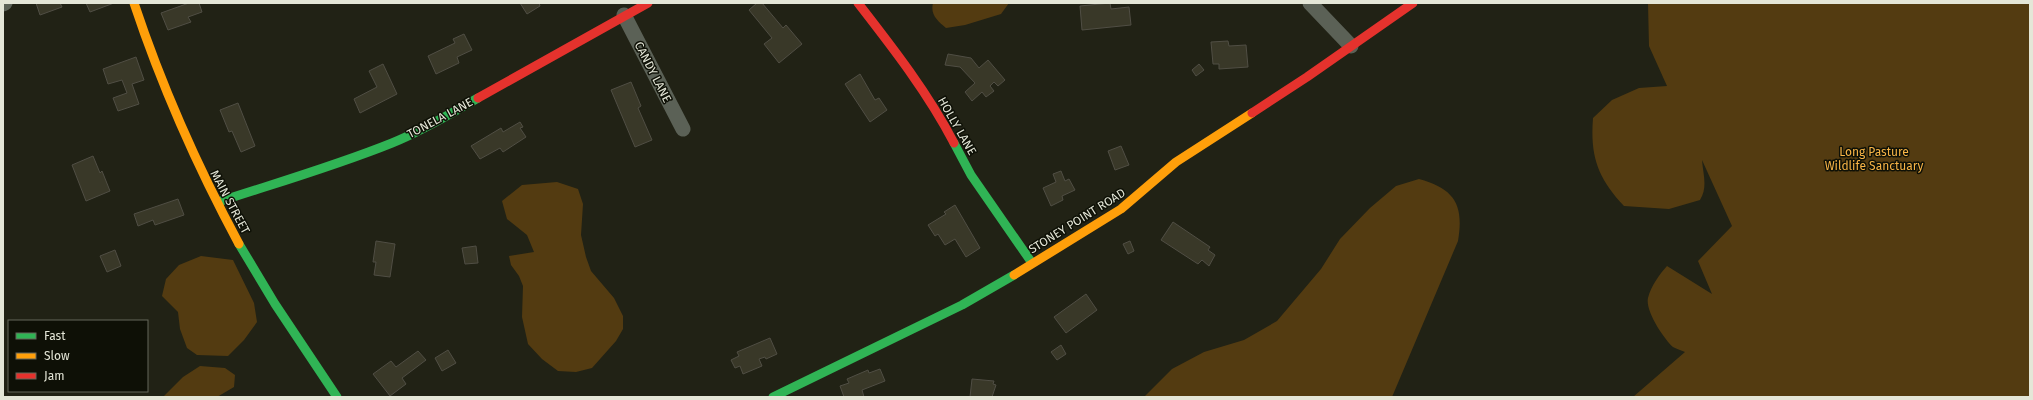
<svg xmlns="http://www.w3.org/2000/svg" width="2033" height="400" viewBox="0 0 2033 400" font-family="'Fira Sans',sans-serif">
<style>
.green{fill:#533b11}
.building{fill:#393828;stroke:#504e44}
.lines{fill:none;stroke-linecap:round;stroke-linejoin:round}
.street{stroke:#5b6156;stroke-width:15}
.fast{stroke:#30b455;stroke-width:9}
.slow{stroke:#ff9f0a;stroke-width:9}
.jam{stroke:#e5322d;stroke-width:9}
.labels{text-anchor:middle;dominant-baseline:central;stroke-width:3;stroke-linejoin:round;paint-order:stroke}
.street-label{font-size:12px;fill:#e4e6d7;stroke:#0e1006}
.park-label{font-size:12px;fill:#f8b446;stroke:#0e1006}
</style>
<rect width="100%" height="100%" fill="#212215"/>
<!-- green -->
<path class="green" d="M933 3H1009L1001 14 965 25 946 28C938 21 930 15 933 3Z
M1648 3H2030V397H1633L1685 352C1681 350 1676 349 1673 347 1664 339 1645 311 1648 298 1651 286 1659 275 1667 266L1712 294 1698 261 1732 226 1702 160C1703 174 1708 187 1700 200L1669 209 1624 206C1598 178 1590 157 1593 118L1612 100 1639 88 1667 86 1649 46Z
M1419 179C1455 189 1464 205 1458 241L1392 397H1144L1172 369 1204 352 1244 340 1277 321 1321 269 1340 239 1370 208 1396 186Z
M557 182 578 189 583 204 581 235 586 257 591 271 614 298 623 316V329L616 341 592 368 576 372 558 371 542 359 528 344 522 317 523 286 519 276 511 265 509 256 534 252 527 235 507 219 502 201 522 185Z
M201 256 233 260 254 303 257 322 244 340 228 356 197 355 187 348 180 329 178 312 162 296 166 279 179 265Z
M200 366 225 368 235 375 234 387 217 397H163L183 377Z"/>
<!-- building -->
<path class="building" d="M36 3H60L62 7 40 15Z
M86 3H114L90 12Z
M189 3H199L202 12 188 17 191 22 168 30 161 13Z
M520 3H539L540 6 527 14Z
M757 3H762L783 28 786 25 802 44 779 63 764 44 772 38 749 10Z
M1110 3 1111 9 1129 7 1131 25 1082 30 1080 6Z
M464 34 472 50 457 57 459 63 436 74 428 56 455 43 453 39Z
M1228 41 1229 46 1246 45 1248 67 1219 69V64H1213L1211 42Z
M948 54 971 58 979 68 988 60 1005 80 998 86 994 82 990 86 994 91 986 97 982 92 972 101 965 92 975 83 960 67 945 65Z
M136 57 144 80 132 84 139 104 118 111 113 98 127 93 122 80 108 84 103 69Z
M383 64 397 94 360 113 354 99 377 87 369 71Z
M1199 64 1204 70 1196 76 1192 70Z
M860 74 875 100 879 98 887 110 870 122 845 84Z
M631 82 641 106 638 108 652 140 635 147 611 90Z
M238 103 255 146 241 152 232 131 229 132 220 110Z
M520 122 523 127 520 128 526 137 503 152 500 148 480 159 471 146 501 128 503 132Z
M1121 146 1129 165 1115 170 1108 151Z
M93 156 100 173 102 171 110 191 86 201 72 165Z
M1061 171 1065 181 1069 179 1075 190 1062 196 1063 200 1051 206 1043 188 1056 182 1053 174Z
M178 199 184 215 155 225 153 220 138 226 134 214Z
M955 205 980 248 966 257 955 239 945 245 938 234 935 236 928 225 946 214 944 212Z
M1173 222 1210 247 1208 250 1215 255 1209 266 1202 260 1198 264 1161 240Z
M376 241 395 244 390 277 374 275 376 262H373Z
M1130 241 1134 251 1128 254 1123 244Z
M476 246 478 263 465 264 462 248Z
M115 250 121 266 107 272 100 256Z
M1086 294 1097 310 1066 333 1054 317Z
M770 338 777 354 766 359 765 357 759 359 762 366 743 374 740 366 735 368 731 360 739 356 737 352Z
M1061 345 1066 354 1057 360 1051 352Z
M448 350 456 363 442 371 435 358Z
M418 351 426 360 402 378 406 384 390 396 373 374 391 361 396 367Z
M880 369 885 381 862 390 864 397H844L840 386 849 383 847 379 868 370 869 373Z
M972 379 994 381 993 384 996 385 992 397H970Z"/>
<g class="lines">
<!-- street -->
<path class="street" d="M1310 3 1351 46
M3 4 5 3
M624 15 683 129"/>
<!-- fast -->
<path class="fast" d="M954 143 971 175 1032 263
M218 202C276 183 335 166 392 143 422 131 450 114 478 98
M239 244 275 304 337 397
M773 397 962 305 1014 275"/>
<!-- slow -->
<path class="slow" d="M134 3C162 87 197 166 239 244
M1014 275 1121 209 1176 162 1252 113"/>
<!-- jam -->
<path class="jam" d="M858 3C893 48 928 93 954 143
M478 98 648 3
M1252 113 1307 77 1413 3"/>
</g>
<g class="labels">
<!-- street labels -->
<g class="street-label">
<text transform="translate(653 72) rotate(63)">CANDY LANE</text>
<text transform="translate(440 118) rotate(-28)">TONELA LANE</text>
<text transform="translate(957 126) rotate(60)">HOLLY LANE</text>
<text transform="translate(230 202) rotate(62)">MAIN STREET</text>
<text transform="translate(1077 221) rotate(-32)">STONEY POINT ROAD</text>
</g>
<!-- park labels -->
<g class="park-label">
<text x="1874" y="152">Long Pasture<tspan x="1874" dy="14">Wildlife Sanctuary</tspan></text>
</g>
</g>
<!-- border -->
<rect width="2033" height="400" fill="none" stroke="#e4e6d7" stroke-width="8"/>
<!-- legend -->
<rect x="8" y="320" width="140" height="72" fill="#0e1006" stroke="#64665a"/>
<rect x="16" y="333" width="20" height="6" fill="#30b455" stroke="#64665a"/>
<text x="44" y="340" font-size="12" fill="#e4e6d7">Fast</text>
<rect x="16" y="353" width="20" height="6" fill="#ff9f0a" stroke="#64665a"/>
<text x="44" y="360" font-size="12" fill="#e4e6d7">Slow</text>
<rect x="16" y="373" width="20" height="6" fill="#e5322d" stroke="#64665a"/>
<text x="44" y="380" font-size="12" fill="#e4e6d7">Jam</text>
</svg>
